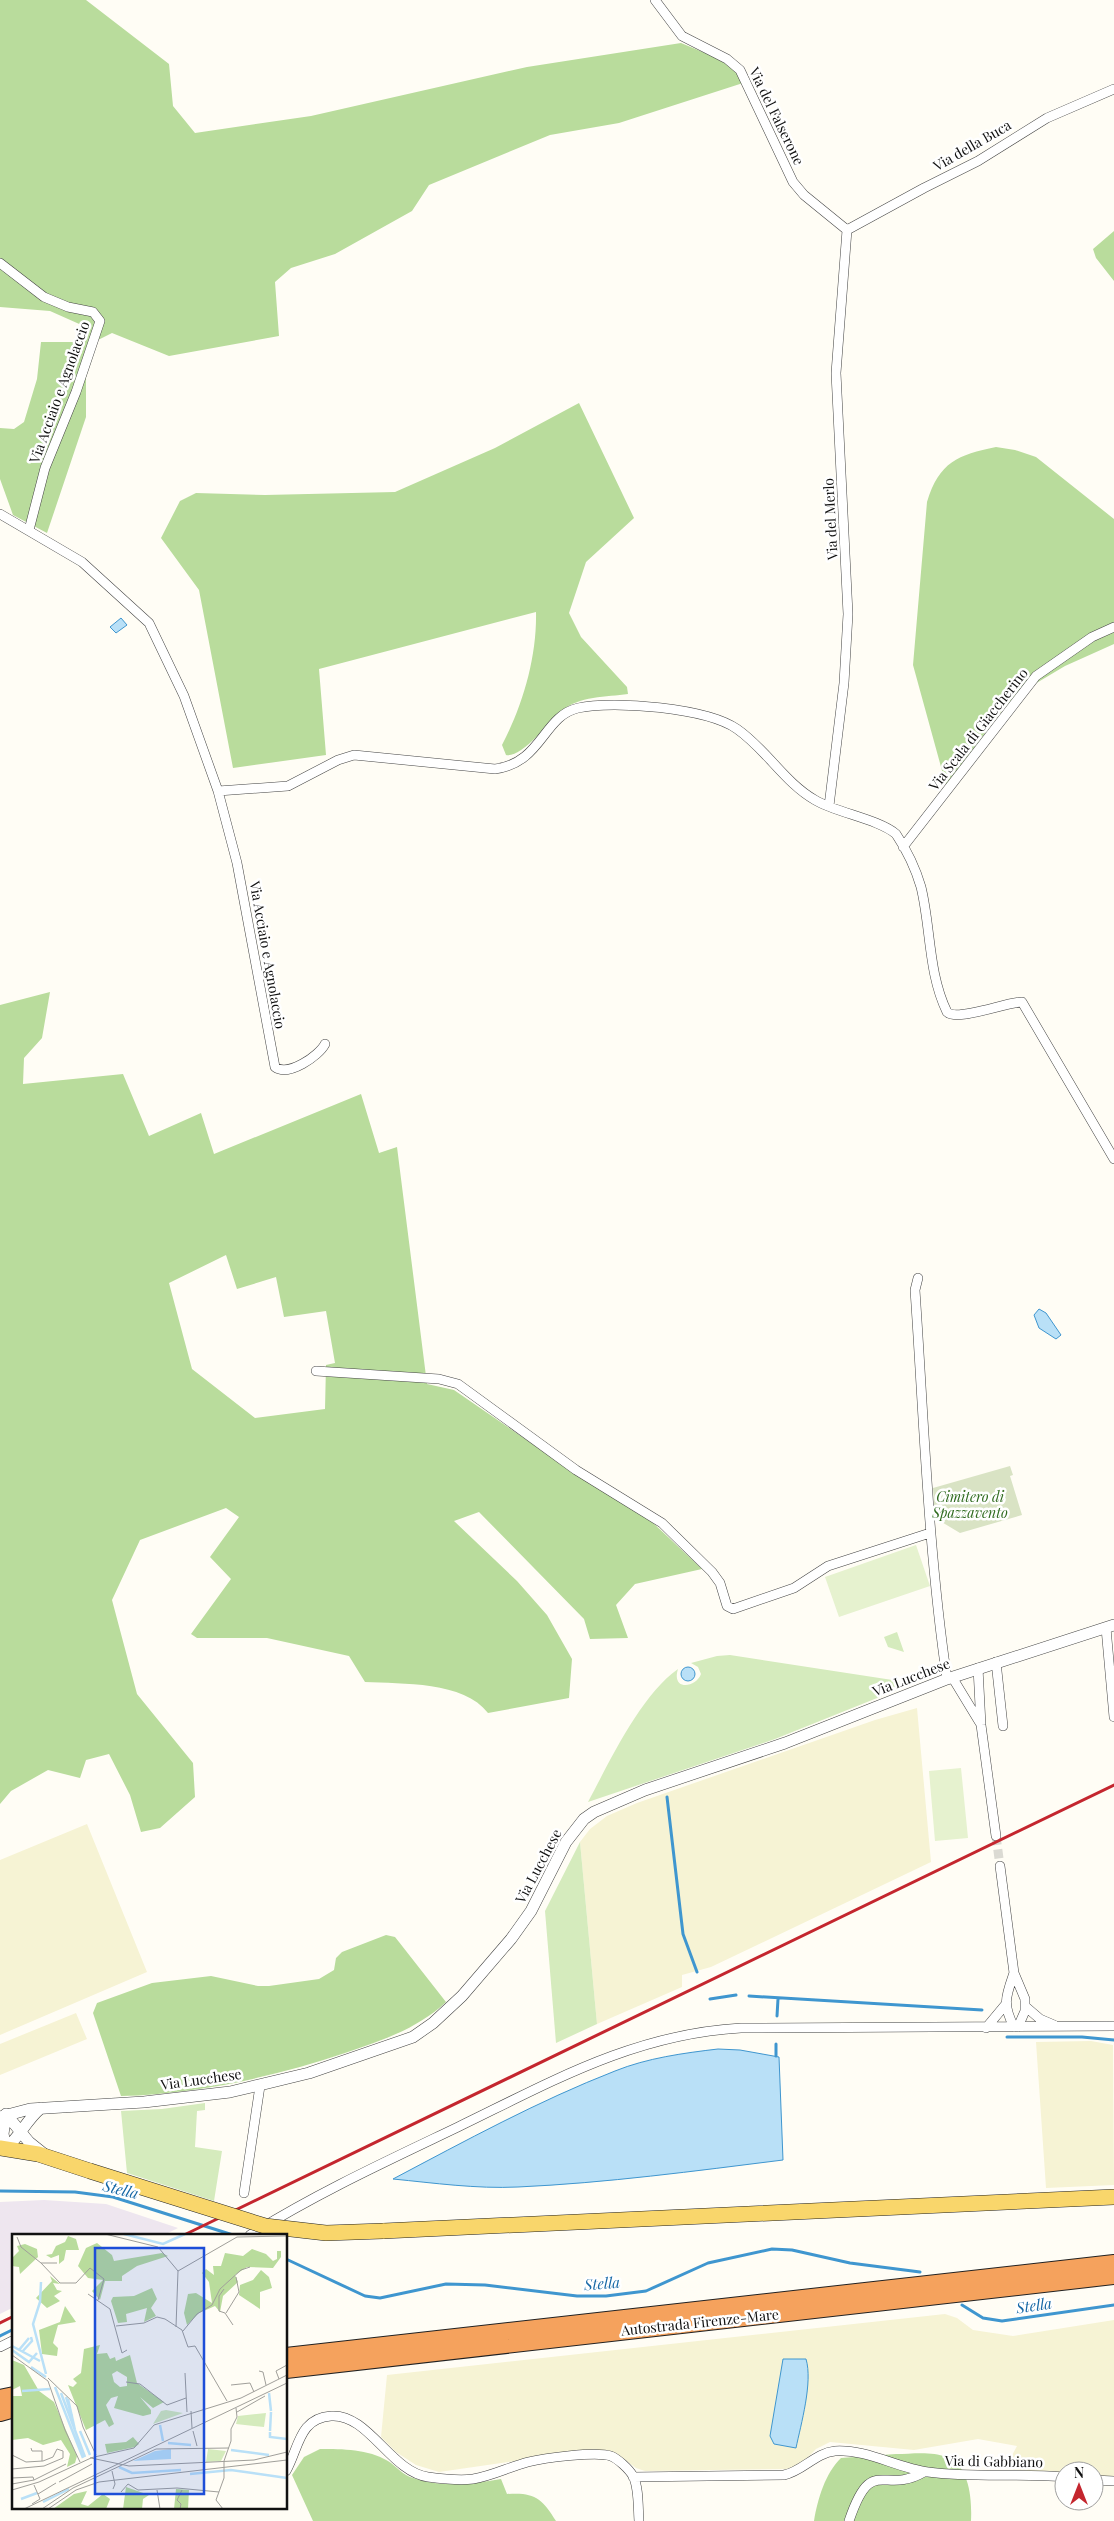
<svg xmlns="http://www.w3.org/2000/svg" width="1114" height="2521" viewBox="0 0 1114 2521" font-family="'Playfair Display',serif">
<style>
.industrial{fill:#eee6ef}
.farmland{fill:#f6f3d4}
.green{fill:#d5ebbd}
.forest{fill:#b9dc9c;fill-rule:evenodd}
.cemetery{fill:#d9e3c4}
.pitch{fill:#e6f2cf}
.water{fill:#b9e0f7;stroke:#3f96cf}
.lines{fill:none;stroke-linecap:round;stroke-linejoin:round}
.stream{stroke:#3f96cf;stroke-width:3}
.minor-tunnel{stroke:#dbdad3;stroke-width:9;stroke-dasharray:9 4.5;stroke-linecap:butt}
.minor-casing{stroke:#444;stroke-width:10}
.tertiary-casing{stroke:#444;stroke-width:12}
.primary-casing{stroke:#222;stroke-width:16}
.motorway-casing{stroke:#222;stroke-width:18}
.minor{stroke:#fff;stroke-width:9}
.tertiary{stroke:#fff;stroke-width:11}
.primary{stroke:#f9d66b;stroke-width:15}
.motorway{stroke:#f5a25d;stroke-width:16}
.rail{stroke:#c4262e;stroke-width:3}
.primary-bridge-casing{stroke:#222;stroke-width:16;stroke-linecap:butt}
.primary-bridge{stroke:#f9d66b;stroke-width:15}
.labels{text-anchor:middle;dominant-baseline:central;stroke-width:5;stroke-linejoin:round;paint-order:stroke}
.street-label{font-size:14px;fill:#111;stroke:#fff}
.park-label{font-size:14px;font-style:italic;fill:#2f6b1f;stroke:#fff}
.water-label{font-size:15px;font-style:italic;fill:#1768a6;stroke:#fff}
.inset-river{fill:none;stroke:#b9e0f7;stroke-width:2.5}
.inset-road{fill:none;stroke:#a09f9a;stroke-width:1}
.view{fill:#1d4ed8;fill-opacity:0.15;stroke:#1d4ed8;stroke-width:2.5}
.inset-edge{fill:none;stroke:#111;stroke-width:2.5}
</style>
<rect width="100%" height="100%" fill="#fffdf5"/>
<!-- industrial -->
<path class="industrial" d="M44 2200 106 2204 178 2228 164 2235H14V2307L0 2314V2202Z"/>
<!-- farmland -->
<path class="farmland" d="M917 1708 931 1862 711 1967 682 1975V1987L597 2024 580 1842 590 1829 607 1816 637 1803 875 1720Z
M87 1824 147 1972 0 2035V1860Z
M76 2013 87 2039 0 2075V2044Z
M1091 2041 1113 2045 1114 2185 1046 2188 1036 2042Z
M945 2314 957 2318 973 2330 1013 2336 1114 2320V2479L1094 2477V2471H1064V2474L1008 2469 1009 2461 1017 2446 978 2439 914 2450 830 2442 816 2449 801 2464 787 2469 645 2471 636 2468 616 2453 604 2450 584 2451 439 2472 416 2465 396 2452 381 2437 387 2375Z"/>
<!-- green -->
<path class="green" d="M897 1632 904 1652 888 1647 884 1637Z
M730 1655 899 1681 902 1688 775 1739 588 1802C610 1761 640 1696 678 1669 671 1691 696 1688 701 1674L698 1667 691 1663 717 1656Z
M580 1842 597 2024 556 2043 545 1911Z
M205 2103V2110L197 2111 195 2147 222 2151 214 2201 127 2173 121 2111 162 2109Z"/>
<!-- forest -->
<path class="forest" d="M0 0H86L169 64 173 106 195 133 311 116 527 67 681 43 717 58 734 69 743 83 619 123 550 135 429 185 412 211 335 254 291 268 275 282 279 336 169 356 112 333 98 340 86 377V417L47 533 13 515 0 479V428L14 429 24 422 37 379 41 342H81L86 327 50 311 0 307Z
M1114 231V281L1096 258 1093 249Z
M579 403 634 518 586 562 569 613 581 637 627 687 628 694C607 697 578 696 562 711 549 722 522 758 506 755L502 745C523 705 537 657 536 612L319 669 326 755 233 768 199 590 161 538 180 501 196 493 265 495 395 492 495 448Z
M996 447 1015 450 1036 457 1114 519V644L1065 666 1018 694 1003 709 946 785 913 665 927 502C939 462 958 455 996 447Z
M50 992 42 1038 24 1058 23 1084 123 1074 149 1136 201 1113 214 1154 361 1094 379 1153 397 1147 427 1384 454 1390 563 1465 650 1520 702 1569 635 1584 616 1605 628 1638 590 1639 584 1619 479 1512 454 1521 517 1581 547 1615 572 1659 569 1698 488 1713C464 1681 402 1684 365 1682L349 1656 267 1638H197L191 1634 231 1579 210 1557 239 1517 226 1508 140 1540 112 1600 137 1694 193 1763 195 1797 160 1828 141 1832 130 1795 109 1754 86 1760 80 1778 48 1770 11 1791 0 1804V1005ZM226 1255 237 1289 276 1277 284 1317 326 1311 335 1363 326 1365 325 1409 255 1418 192 1369 169 1283Z
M386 1935 395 1937 399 1942 446 2002C417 2029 383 2040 345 2053 273 2077 197 2094 121 2096L93 2013 97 2003 152 1983 211 1976 258 1986H269L319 1979 334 1970 336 1958 342 1952Z
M320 2449C343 2449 368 2449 388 2461 397 2467 403 2475 413 2478 442 2488 472 2484 501 2479L507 2494C534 2492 542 2498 556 2521H313L292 2475 304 2457Z
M896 2454C911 2454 932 2451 946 2457 970 2465 972 2500 971 2521H814C818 2498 825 2474 841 2458Z"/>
<!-- cemetery -->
<path class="cemetery" d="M1010 1466 1013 1475 1010 1476 1022 1515 960 1533 935 1518 933 1488Z"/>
<!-- pitch -->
<path class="pitch" d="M916 1545 930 1586 839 1617 825 1577Z
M961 1768 968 1838 935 1841 929 1771Z"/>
<!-- water -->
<path class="water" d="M121 618 127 625 116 633 110 627Z
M1039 1309 1046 1313 1061 1335 1056 1339 1039 1328 1034 1315Z
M681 1674a7 7 0 1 1 14 0a7 7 0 1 1-14 0Z
M718 2049 740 2050 779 2057 783 2160C695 2171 606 2183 518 2187 476 2189 434 2183 393 2179 465 2141 538 2101 615 2071 647 2058 684 2053 718 2049Z
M783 2359H806C813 2382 801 2424 796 2448L774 2444 770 2436Z"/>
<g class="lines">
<!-- stream -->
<path class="stream" d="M667 1797 683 1934 697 1972
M749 1996 982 2010
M710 1999 736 1995
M777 2016 778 1999
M1007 2037H1082L1114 2040
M776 2056V2044
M0 2191 75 2192 113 2197 233 2235
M286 2259 365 2296 380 2298 446 2284 485 2285 577 2296H606L646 2291 708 2263 772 2249 792 2250 850 2263 920 2272
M962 2305 983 2318 1002 2321 1114 2305
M0 2336 14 2329"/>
<!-- minor-tunnel -->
<path class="minor-tunnel" d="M996 1836 1000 1866"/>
<!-- minor casing -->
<g class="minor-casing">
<path id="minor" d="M655 0 682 36 727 59 740 70 793 182 804 195 847 230
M847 230 924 188 978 161 1047 118 1114 89
M0 263 44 297 68 307 93 312 100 321 76 392 45 468 29 530
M0 514 82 562 149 623 184 696 218 791 237 863 275 1067C288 1077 319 1056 325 1044
M218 791 288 786 338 760 354 755 495 769C542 763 543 716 578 708 614 700 707 708 737 729 766 749 785 783 815 800 837 813 878 819 896 834 906 849 916 870 921 887 931 928 928 973 947 1012 957 1022 1006 1002 1022 1002L1114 1159
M829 806 844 683 848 614 836 373 847 230
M903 847 1036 676 1092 637 1114 627
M918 1278 915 1290C924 1420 928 1550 947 1679
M316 1371 439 1379 458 1384 576 1470 662 1523 712 1572 720 1583 727 1606 733 1609 794 1588 828 1566 930 1533
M1106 1628 1114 1717
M996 1662 1003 1726
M978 1668 981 1725 996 1836
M952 1677 980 1723
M1000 1866 1014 1973 1025 1999V2011L1018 2027
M1014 1973C1006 1996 1002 2004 1014 2027
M1026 2007 1040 2019 1054 2025
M986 2028 1006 2004
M244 2193 260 2086
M250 2235C317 2193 387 2161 458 2127 551 2082 634 2034 741 2028L1114 2026
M0 2347 14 2340
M286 2471C299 2448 299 2418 331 2416 368 2413 391 2472 428 2477 443 2479 458 2481 473 2479 492 2476 509 2467 528 2462 544 2458 596 2451 611 2456 618 2459 629 2469 633 2476 639 2487 638 2508 639 2521
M633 2477 784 2475C803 2471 815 2453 835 2451 867 2449 897 2468 928 2472 973 2478 1018 2473 1064 2477
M1094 2480 1114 2481
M849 2521C872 2453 883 2496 924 2472"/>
</g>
<!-- tertiary casing -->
<g class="tertiary-casing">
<path id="tertiary" d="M6 2114 3 2134 6 2148C20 2137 26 2120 41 2108
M6 2114 29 2142 44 2154
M0 2117 30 2109 144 2102 230 2092 309 2073 413 2037 433 2023 462 1996 511 1939 531 1911 566 1842 584 1819 594 1812 645 1790 785 1743 947 1679 1114 1625"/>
</g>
<!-- primary casing -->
<g class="primary-casing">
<path id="primary" d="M0 2148 38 2154 90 2171
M383 2231 1114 2197"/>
</g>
<!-- motorway casing -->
<g class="motorway-casing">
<path id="motorway" d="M286 2356 1114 2263
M286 2370 1114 2276
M0 2398 14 2395
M0 2413 14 2409"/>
</g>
<!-- minor -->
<use href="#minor" class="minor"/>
<!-- tertiary -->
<use href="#tertiary" class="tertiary"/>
<!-- primary -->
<use href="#primary" class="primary"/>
<!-- motorway -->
<use href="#motorway" class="motorway"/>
<!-- rail -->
<path class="rail" d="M184 2235 1114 1785
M0 2323 14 2316"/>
<!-- primary-bridge casing -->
<g class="primary-bridge-casing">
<path id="primary-bridge" d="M90 2171 265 2226 326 2233 383 2231"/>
</g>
<!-- primary-bridge -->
<use href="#primary-bridge" class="primary-bridge"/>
</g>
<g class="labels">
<!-- street labels -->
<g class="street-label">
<text transform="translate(777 116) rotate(64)">Via del Falserone</text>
<text transform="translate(972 145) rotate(-30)">Via della Buca</text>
<text transform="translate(59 392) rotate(-70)">Via Acciaio e Agnolaccio</text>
<text transform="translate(830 519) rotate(-93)">Via del Merlo</text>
<text transform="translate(978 729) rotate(-52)">Via Scala di Giaccherino</text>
<text transform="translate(268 955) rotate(80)">Via Acciaio e Agnolaccio</text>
<text transform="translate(911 1677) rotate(-21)">Via Lucchese</text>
<text transform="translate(538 1866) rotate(-62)">Via Lucchese</text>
<text transform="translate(201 2079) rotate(-8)">Via Lucchese</text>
<text transform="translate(700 2322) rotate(-6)">Autostrada Firenze-Mare</text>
<text transform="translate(994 2461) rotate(1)">Via di Gabbiano</text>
</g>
<!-- park labels -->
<g class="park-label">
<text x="970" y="1496">Cimitero di<tspan x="970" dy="16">Spazzavento</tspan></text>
</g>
<!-- water labels -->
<g class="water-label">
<text transform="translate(121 2189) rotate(14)">Stella</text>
<text transform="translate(602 2283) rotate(-4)">Stella</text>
<text transform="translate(1034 2305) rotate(-8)">Stella</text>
</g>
</g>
<!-- overview -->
<g transform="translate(12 2234)">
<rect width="275" height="275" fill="#fffdf5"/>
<path d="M149 177 154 176 171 179 141 190ZM254 179 252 193 224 190 226 182ZM196 215 214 217 209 227 194 228Z" fill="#d5ebbd"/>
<path d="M56 2 64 5 67 16H54L52 26 47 30V21L39 24 34 21 40 20 44 12 53 8ZM85 9 100 21 102 27 150 19 156 22 125 32 110 42V47H93L88 66 80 57 91 46 76 44 66 32 74 14ZM13 10 25 15 26 23 8 40 7 33 0 32V24L7 17 5 12ZM240 15 254 20 261 27 265 25V17H269V23L261 34 235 33 223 41 226 48 211 62 208 78 203 72 187 79 175 91 172 79 176 60 184 59 200 69 197 48 190 39 194 35 202 41 201 32H209L213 19 231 22ZM249 36 257 43 260 54 248 58V75L227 61 228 51 241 46ZM38 42 48 50 41 49 45 56 50 57 42 62 48 67 35 74 24 64 40 47ZM140 54 145 65 139 74 144 82 132 88 135 74 114 80 115 88 106 89 99 67 101 63 122 62ZM53 72 64 88 46 91 41 109 46 114 45 122 30 120 27 96 48 88ZM88 111 85 120 95 119 98 125 103 123 104 127 118 121 125 149 152 168 141 174 128 163 139 176V180L131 182 102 174 106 162 99 164 94 171 102 190 97 193 93 186 74 196 56 151 61 153 65 149 61 145 69 139 72 115ZM105 137 115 143V152L108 153 102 148 100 140ZM0 126 12 131 27 157 42 168 65 222 63 229 55 233 58 220 49 206 31 211 16 204 0 206V162H10L8 152 0 156ZM121 203 127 210 123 213 95 219 93 210 114 208ZM114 253 137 261 131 265 130 275H111ZM164 255 177 256 176 275H162ZM75 257 69 270 76 272 91 260 98 265 94 275H41L62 260Z" fill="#b9dc9c" fill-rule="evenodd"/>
<path d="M159 215V225L121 227 143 217Z" fill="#b9e0f7"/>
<path class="inset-river" d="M112 0 151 10 173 0M29 48 28 68 21 90 34 140M0 112 28 127M0 116 17 128 25 119M7 116 17 104M10 118 20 107 19 103M19 133 34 143M43 153 71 224M10 157 38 155M49 159 73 223M257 159 259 177M54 163 60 182M56 165 63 196M148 191 151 207M68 197 78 221M258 197 259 178M258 198V203L275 205M156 209 179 211M219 216 257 221M107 233 120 239 169 236M178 240 219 236 275 244M9 265 25 259M31 268 57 255"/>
<path class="inset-road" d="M93 0 146 13 166 37M5 3 9 13 29 29M45 29H29L48 49H64L78 34 92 45 86 66M166 37 225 3 275 2M212 55 207 62V77L213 79 221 91M76 60 98 75 110 119 115 116M214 79 227 58 224 43M104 92 132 89 145 83 153 85 170 96 176 113 183 112 215 167M164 93 166 37M171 97 185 80 200 71 208 55 229 36 238 33M0 121 36 147 53 196 68 228M247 137 251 138 254 151M173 139 175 178M36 144 65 172 71 193 84 221M267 145 264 137 275 131M114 148 128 150 155 171 174 164M219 151 238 149 242 158M179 177 180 194M225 178 253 162M181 197 185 212M19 214 20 217H30V227M0 221 14 228M78 224 122 214 142 191 229 164 275 141M0 235 32 232 51 224V217L45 215 41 223 31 227 14 228M100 237 103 250 101 255M0 244 21 243 22 246M47 248 80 230M0 250 22 246 54 230M0 256 27 248 79 224 117 232 242 226 275 218M145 256 148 275M109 258 116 250 126 256 165 254 207 258M26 260 44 249M20 270 28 265 22 251M12 275 275 149M30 275 61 254 144 215 217 214M36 275 64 256 87 248 275 226M168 275 169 270 165 266 170 256M211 275 204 266 212 244V227L219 207V195L225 183 224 174"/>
<path class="view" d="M83 14H192V260H83Z"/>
<rect width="275" height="275" class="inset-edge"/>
</g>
<!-- north arrow -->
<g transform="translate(1079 2486)"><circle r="24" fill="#ffffff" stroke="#a0a0a0"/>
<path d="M0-4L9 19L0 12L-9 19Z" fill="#c4262e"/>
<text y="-8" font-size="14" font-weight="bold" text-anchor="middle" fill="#111111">N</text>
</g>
</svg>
